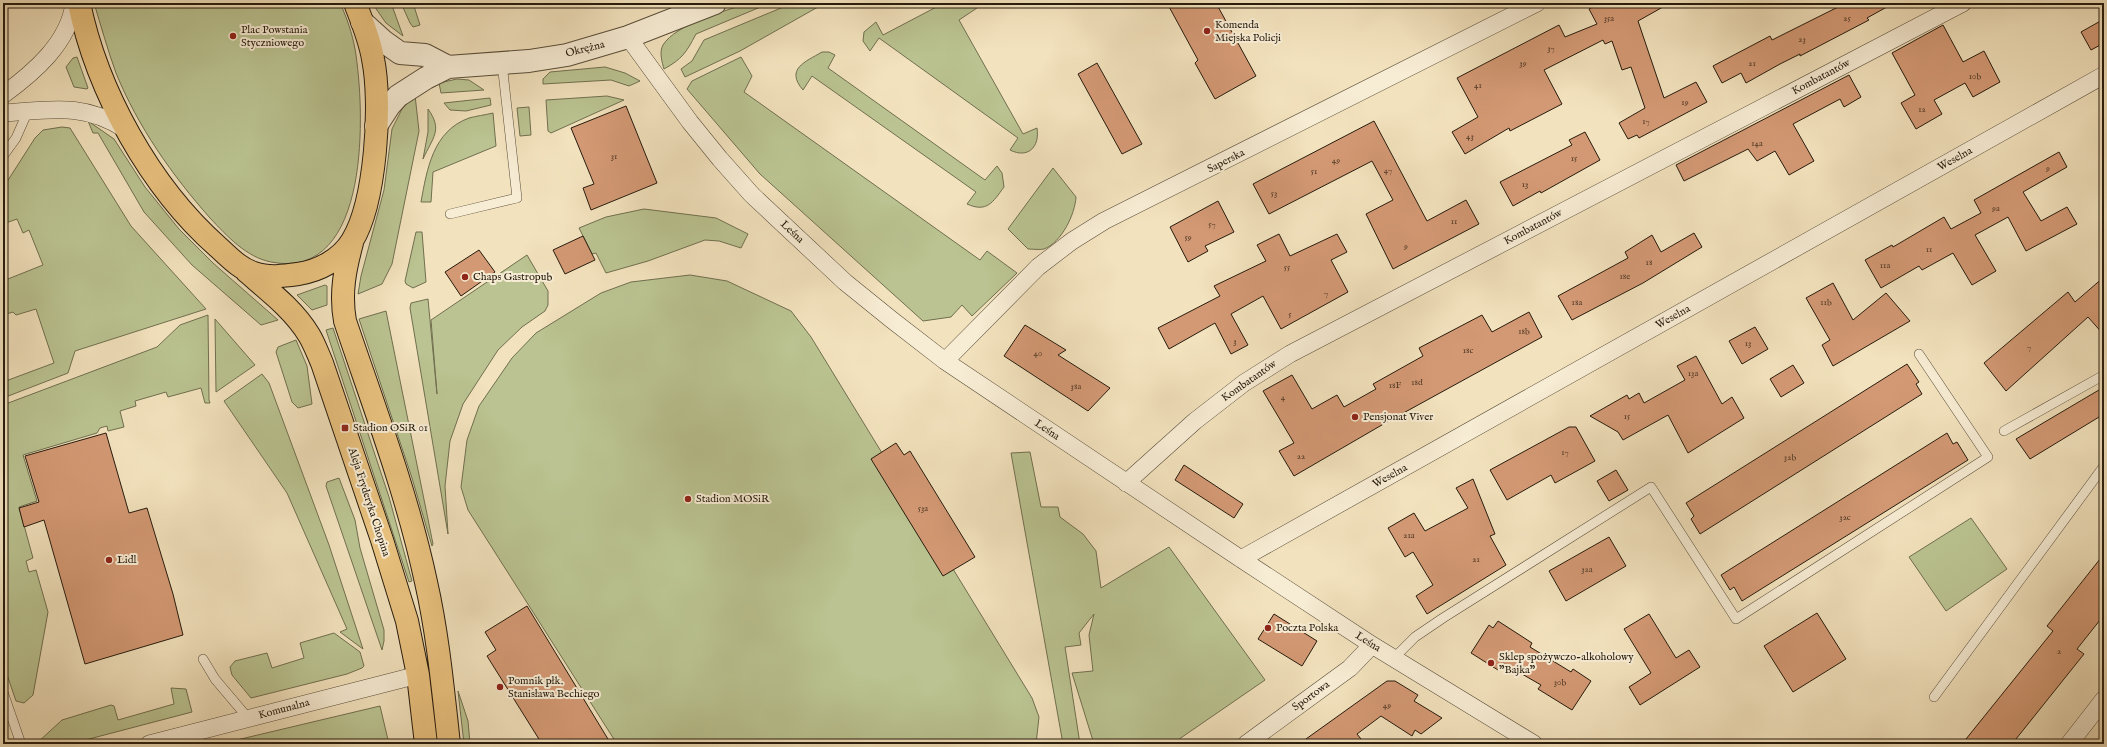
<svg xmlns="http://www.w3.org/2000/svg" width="2107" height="747" viewBox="0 0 2107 747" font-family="'IM FELL English',serif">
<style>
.green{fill:#bac391;stroke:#706f4f}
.building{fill:#d39974;stroke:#261b0d}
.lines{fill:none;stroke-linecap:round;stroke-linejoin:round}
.service-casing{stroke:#594d39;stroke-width:10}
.minor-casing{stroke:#594d39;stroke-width:18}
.tertiary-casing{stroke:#594d39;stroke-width:24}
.primary-casing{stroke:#261b0d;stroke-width:24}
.service{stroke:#f7ecd4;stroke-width:9}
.minor{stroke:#f7ecd4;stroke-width:17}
.tertiary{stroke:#f7ecd4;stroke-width:22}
.primary{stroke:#e9c17e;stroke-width:22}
.poi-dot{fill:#8f2418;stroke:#f7ecd4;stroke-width:1.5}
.labels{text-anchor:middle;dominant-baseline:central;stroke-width:4;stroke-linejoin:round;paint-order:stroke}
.number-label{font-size:9px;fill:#513a27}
.poi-label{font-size:11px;fill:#261b0d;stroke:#f7ecd4;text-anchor:start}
.street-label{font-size:11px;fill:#261b0d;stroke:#f7ecd4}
</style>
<rect width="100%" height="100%" fill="#f2e2bd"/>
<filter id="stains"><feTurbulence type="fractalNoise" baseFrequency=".005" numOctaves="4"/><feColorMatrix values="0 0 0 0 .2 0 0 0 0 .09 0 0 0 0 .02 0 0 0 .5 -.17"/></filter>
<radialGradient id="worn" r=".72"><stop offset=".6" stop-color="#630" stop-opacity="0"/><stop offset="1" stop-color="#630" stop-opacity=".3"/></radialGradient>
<!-- green -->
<path class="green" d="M94 3H340C347 18 352 33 355 49 365 108 372 282 271 262 246 257 227 236 210 218 172 175 138 127 116 73 108 51 101 26 94 3Z
M372 3H391L403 36 386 23Z
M401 3H413L420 25 413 27 410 23Z
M747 3H770L696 34C686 53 682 59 664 69 662 62 659 52 663 45 676 24 724 12 747 3Z
M793 3H825L740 51 685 77 681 69 692 61 704 40Z
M944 3H975L977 8 959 20 1023 134 1037 128C1040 147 1028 159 1010 150L1018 138 879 38 870 51 863 41 864 32 876 22 883 35Z
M822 52H829L835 55 828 68 985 180 997 166 1002 173 1004 187C993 202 987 213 967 204L976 192 812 76 803 90C785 69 805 62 822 52Z
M77 57 88 88 87 89 74 87 66 67 73 58Z
M741 57 752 76 744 92 980 260 987 251 1017 273 972 316 962 305 951 317 923 321 760 174 687 89 692 81Z
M605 67 625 73 640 81 629 86 611 80 543 84V79L550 72Z
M457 79 469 80 484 90 441 93 439 83Z
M415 95 419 131 392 264 382 284 358 294 361 276 384 190 392 129 402 109Z
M607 96 624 100 551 133 548 131 546 100Z
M490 98 491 105 466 111 450 110 444 103Z
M529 107 531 135 520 136 517 108Z
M428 109C443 130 433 137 423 159L428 132Z
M493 113 496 146 433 172 431 202H421C427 169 433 131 469 118 476 116 485 115 493 113Z
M88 121 114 139 145 187 179 229 213 263 278 320 261 325 192 265 144 212 98 133H93Z
M62 127 70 128 131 226 206 309 75 351 68 373 3 398V382L54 363 36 309 16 315 13 312 3 315V281L43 265 29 230 23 233 17 219 3 224V188L35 138 43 130Z
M1053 168 1076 197C1075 214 1062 242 1044 249 1039 250 1033 249 1028 249L1008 229Z
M644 209 716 218 748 234 741 248 719 241 705 240 648 261 606 273 596 253 592 254 579 228 606 217Z
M416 232H422L426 282 413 288 406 284 405 281Z
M527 255 548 291V305L545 311 522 327 498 350 463 404 450 441 445 486 448 534 410 308 411 303 428 299 437 394 431 320Z
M690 275 727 281 791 311 811 337 1032 698 1039 717 1036 744H617L468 510 461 487 467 440 479 406 512 358 536 333 601 293 631 282Z
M325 285 327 286V305L312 310 297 295Z
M386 311 433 544 432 546 412 478 359 319Z
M208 315 209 400 210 403H205L201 388 168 397 166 392 135 401 136 406 120 411 124 427 108 431 107 426 100 428 97 433 23 455 37 501 19 507 33 558 26 561 29 572 36 570 48 612 33 695 24 703 16 701 3 663V405L157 347 180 325Z
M215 319 255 365 216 392Z
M333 328 389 497 412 581 409 582 326 330Z
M296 340 307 366 312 404 298 408 292 402 276 352 278 347Z
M262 374 269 383 329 545 363 649 340 632 347 629 287 493 224 401Z
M1030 452 1041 507H1058L1060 517 1083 534 1096 551 1101 588 1169 547 1265 680 1172 744H1094L1072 673 1093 671 1089 635 1094 614 1079 633 1081 645 1065 647 1080 744H1063L1011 453Z
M339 478 355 520 360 548 384 630V641L382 650 326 486 327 482Z
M1971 518 2007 569 1946 611 1909 557Z
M334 633 360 652 364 666 362 668 347 674 251 698 232 675 230 667 235 661 267 653 272 668 304 658 300 643Z
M171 688 186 689 192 712 70 744H36L62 720 111 705 114 706 118 720 174 704Z
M458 691 468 721 470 744H464Z
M380 706 389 744H223L224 743Z"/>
<!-- building -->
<path class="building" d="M1167 3H1216L1256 76 1215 99 1195 63 1198 60Z
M1600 3H1670L1638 21 1664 98 1696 82 1707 102 1639 138 1637 135 1628 139 1619 123 1645 108 1631 67 1622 70 1612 41 1605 44 1603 40 1544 70 1562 104 1510 131 1509 128 1465 154 1452 132 1478 117 1457 78 1559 25 1565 37 1597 24 1589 9Z
M1846 3H1894L1867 18 1869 20 1800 56V54L1780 64 1746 83 1741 73 1722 83 1713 66 1770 36 1772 40Z
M2104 19V43L2091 50 2081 32Z
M1943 25 1963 62 1984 51 2000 82 1973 97 1965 83 1934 100 1942 114 1916 129 1901 103 1915 95 1892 53Z
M1097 63 1142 144 1122 154 1078 74Z
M1849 75 1861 97 1844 107 1840 99 1793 124 1814 161 1789 175 1775 151 1757 161 1748 149 1684 181 1676 165Z
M626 106 657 183 591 210 583 188 594 184 571 128Z
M1374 121 1427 221 1466 200 1479 224 1393 269 1366 214 1393 200 1372 161 1269 214 1253 184Z
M1585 132 1600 160 1541 193 1540 191 1513 206 1500 182 1572 145 1569 140Z
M2059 152 2067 167 2023 192 2041 221 2067 207 2077 224 2026 251 2008 217 1975 235 1996 271 1972 285 1953 253 1922 270 1919 266 1881 288 1865 260 1892 245 1893 247 1944 217 1951 229 1981 213 1974 200Z
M1218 201 1234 232 1205 246 1208 251 1188 262 1170 227Z
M1694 233 1702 247 1643 283 1572 320 1558 296 1628 258 1625 252 1652 235 1661 252Z
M1279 234 1290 256 1337 234 1347 252 1331 260 1348 292 1281 329 1263 296 1231 314 1248 345 1231 354 1215 323 1169 349 1158 328 1220 296 1214 286 1266 261 1257 245Z
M583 236 595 260 565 274 553 250Z
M479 250 495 272 461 296 445 272Z
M2104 277V335L2088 317 2006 391 1984 363 2068 292 2075 302Z
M1833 283 1853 320 1886 293 1910 321 1833 366 1822 345 1830 340 1806 298Z
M1529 312 1542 337 1387 422 1294 476 1279 451 1294 443 1263 391 1292 375 1312 409 1337 395 1344 407 1376 389 1373 384 1423 356 1419 348 1482 315 1492 332Z
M1025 325 1066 350 1058 355 1110 388 1088 411 1004 356Z
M1755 327 1768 349 1742 364 1729 341Z
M1696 356 1722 404 1732 397 1744 418 1688 453 1668 415 1623 440 1618 432 1590 416 1627 395 1629 399 1639 393 1644 403 1685 380 1677 366Z
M1907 364 1919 382 1916 384 1922 394 1700 534 1691 519 1694 516 1686 503Z
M1793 365 1804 383 1781 397 1770 379Z
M2104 387V414L2030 459 2016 439Z
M1569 427H1576L1595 461 1555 483 1551 475 1507 500 1490 470Z
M106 433 129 513 147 508 173 594 183 635 85 664 44 520 24 527 19 508 39 502 25 456Z
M1947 433 1953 444 1957 442 1968 460 1742 601 1734 587 1730 590 1721 575Z
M896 443 904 455 910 451 975 557 943 576 871 459Z
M1184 465 1243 504 1234 518 1175 480Z
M1616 470 1628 490 1609 501 1597 481Z
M1473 479 1495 534 1490 536 1506 565 1427 614 1416 596 1433 585 1413 552 1405 557 1388 528 1414 513 1425 531 1468 508 1456 488Z
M1609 537 1626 566 1566 601 1549 571Z
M2104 554V615L2077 649 2084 654 2012 744H1962L2053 631 2047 626Z
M527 606 611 744H542L487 656 496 650 485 632Z
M1817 613 1846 659 1793 692 1764 646Z
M1274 614 1317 641 1302 666 1258 639Z
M1649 614 1676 658 1689 650 1700 667 1640 705 1629 687 1651 673 1624 629Z
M1498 621 1532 643 1530 647 1571 672 1573 669 1591 681 1572 710 1538 689 1541 685 1503 663 1498 670 1471 653 1489 625 1493 628Z
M1387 681H1395L1418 695 1414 701 1442 718 1421 734 1415 730 1412 736 1381 716 1357 734 1365 744H1299Z"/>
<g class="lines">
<!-- service casing -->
<g class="service-casing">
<path id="service" d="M3 156 16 138 28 111
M450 214 517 198 502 63
M2004 431 2104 375
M1394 658 1415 637 1443 618 1651 487 1736 619 1988 457 1919 354
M203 659 215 679 248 718
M3 692 21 744
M1934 697 2104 466"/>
</g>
<!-- minor casing -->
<g class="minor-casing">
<path id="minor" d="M628 37 690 122 720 159 752 195 845 282 892 320 945 361 1241 559 1372 645 1534 744
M3 95C33 73 69 43 74 3
M3 113C50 110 83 102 125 129
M945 361 1038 267 1072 241 1104 221 1537 3
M1126 483 1195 421 1244 383 1290 354 1963 3
M1241 559 2104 75
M149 744 418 675
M1246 744 1350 668 1372 645
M2069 744 2104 699"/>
</g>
<!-- tertiary casing -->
<g class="tertiary-casing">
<path id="tertiary" d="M362 22 383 41 400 53 425 55 448 67
M376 126 389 106 398 96 426 78 448 67 529 61 567 55 628 37 715 3"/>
</g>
<!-- primary casing -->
<g class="primary-casing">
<path id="primary" d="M79 3C97 91 150 187 218 247 229 257 240 269 254 273 268 278 284 276 298 274 319 271 341 259 352 241 376 202 382 103 373 59 370 40 362 21 355 3
M352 243C345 269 340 293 345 321 374 407 407 493 426 582 438 635 443 690 449 744
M247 272C269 291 294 310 309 335 314 343 318 354 322 363L382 540 407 621 418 675 426 744"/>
</g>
<!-- service -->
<use href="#service" class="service"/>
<!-- minor -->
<use href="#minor" class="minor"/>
<!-- tertiary -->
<use href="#tertiary" class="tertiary"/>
<!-- primary -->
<use href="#primary" class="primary"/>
</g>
<!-- markers -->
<g class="poi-dot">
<circle cx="1207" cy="31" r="4"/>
<circle cx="233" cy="36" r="4"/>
<circle cx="465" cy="277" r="4"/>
<circle cx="1355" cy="417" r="4"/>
<rect x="341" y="424" width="8" height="8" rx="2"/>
<circle cx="688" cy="499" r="4"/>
<circle cx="109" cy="560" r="4"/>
<circle cx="1268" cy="628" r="4"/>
<circle cx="1491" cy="663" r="4"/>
<circle cx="500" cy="687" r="4"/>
</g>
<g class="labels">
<!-- number labels -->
<g class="number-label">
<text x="1609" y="18">35a</text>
<text x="1847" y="18">25</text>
<text x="1802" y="39">23</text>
<text x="1551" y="48">37</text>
<text x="1523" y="63">39</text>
<text x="1752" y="63">21</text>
<text x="1975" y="76">10b</text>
<text x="1478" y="85">41</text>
<text x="1685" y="102">19</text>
<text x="1922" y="109">12</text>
<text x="1646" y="121">17</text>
<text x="1470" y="136">43</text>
<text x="1757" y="143">14a</text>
<text x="614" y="156">31</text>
<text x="1574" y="158">15</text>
<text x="1336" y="160">49</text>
<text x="2048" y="168">9</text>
<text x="1388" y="170">47</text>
<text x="1314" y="171">51</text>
<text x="1525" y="184">13</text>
<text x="1274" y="193">53</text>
<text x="1996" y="208">9a</text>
<text x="1454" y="221">11</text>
<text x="1212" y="224">57</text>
<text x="1188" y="237">59</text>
<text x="1406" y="246">9</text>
<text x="1929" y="249">11</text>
<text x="1649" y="262">18</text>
<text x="1885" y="265">11a</text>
<text x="1287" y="267">55</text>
<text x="1625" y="276">18e</text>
<text x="1326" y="293">7</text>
<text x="1577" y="302">18a</text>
<text x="1826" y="302">11b</text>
<text x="1290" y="314">5</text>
<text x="1524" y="331">18b</text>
<text x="1235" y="341">3</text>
<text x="1748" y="343">13</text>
<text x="2029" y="347">7</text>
<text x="1468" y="350">18c</text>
<text x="1038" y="353">40</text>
<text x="1693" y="373">13a</text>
<text x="1417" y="382">18d</text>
<text x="1395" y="385">18F</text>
<text x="1076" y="386">38a</text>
<text x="1283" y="397">4</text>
<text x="1627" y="416">15</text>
<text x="1565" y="452">17</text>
<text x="1301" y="456">22</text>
<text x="1790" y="457">32b</text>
<text x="923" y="508">53a</text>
<text x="1845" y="517">32c</text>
<text x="1409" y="535">21a</text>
<text x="1476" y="559">21</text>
<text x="1587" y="569">32a</text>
<text x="2059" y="651">2</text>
<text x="1560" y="682">30b</text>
<text x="1387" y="705">49</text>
</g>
<!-- poi labels -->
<g class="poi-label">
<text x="1215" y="25">Komenda<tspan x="1215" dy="13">Miejska Policji</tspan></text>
<text x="241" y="30">Plac Powstania<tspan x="241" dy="13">Styczniowego</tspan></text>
<text x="473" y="277">Chaps Gastropub</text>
<text x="1363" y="417">Pensjonat Viver</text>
<text x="353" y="428">Stadion OSiR 01</text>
<text x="696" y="499">Stadion MOSiR</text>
<text x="117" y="560">Lidl</text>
<text x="1276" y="628">Poczta Polska</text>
<text x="1499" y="657">Sklep spożywczo-alkoholowy<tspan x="1499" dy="13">"Bajka"</tspan></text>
<text x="508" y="681">Pomnik płk.<tspan x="508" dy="13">Stanisława Bechiego</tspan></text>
</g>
<!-- street labels -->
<g class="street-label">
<text transform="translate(585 49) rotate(-14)">Okrężna</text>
<text transform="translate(1821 77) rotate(-28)">Kombatantów</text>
<text transform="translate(1955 159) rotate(-29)">Weselna</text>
<text transform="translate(1226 161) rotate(-27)">Saperska</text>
<text transform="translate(1533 227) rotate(-28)">Kombatantów</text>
<text transform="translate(792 232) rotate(43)">Leśna</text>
<text transform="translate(1673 317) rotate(-29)">Weselna</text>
<text transform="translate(1249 381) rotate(-35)">Kombatantów</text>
<text transform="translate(1047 430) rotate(34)">Leśna</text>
<text transform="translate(1390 476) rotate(-29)">Weselna</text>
<text transform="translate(369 502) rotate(72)">Aleja Fryderyka Chopina</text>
<text transform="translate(1368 642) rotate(32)">Leśna</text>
<text transform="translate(1311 696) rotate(-36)">Sportowa</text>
<text transform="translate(284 709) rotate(-15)">Komunalna</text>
</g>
</g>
<!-- margin -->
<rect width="2107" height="747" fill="none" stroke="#f2e2bd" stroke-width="16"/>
<rect x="4" y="4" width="2099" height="739" fill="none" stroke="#261b0d" stroke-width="2"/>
<rect x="8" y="8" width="2091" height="731" fill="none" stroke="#261b0d"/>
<rect width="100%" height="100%" filter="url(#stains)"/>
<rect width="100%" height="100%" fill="url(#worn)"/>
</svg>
